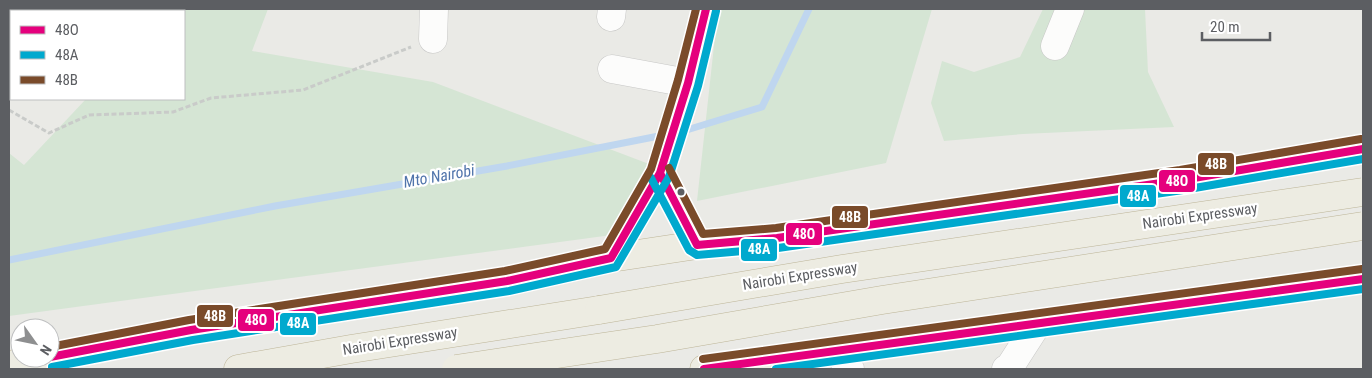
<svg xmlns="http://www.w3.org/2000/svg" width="1372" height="378" viewBox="0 0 1372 378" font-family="'Roboto Condensed',sans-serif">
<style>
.green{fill:#d5e5d4}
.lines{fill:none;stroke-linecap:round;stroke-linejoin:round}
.stream{stroke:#bfd6ef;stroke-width:7}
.minor-casing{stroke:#c8c8c7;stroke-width:29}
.highway-casing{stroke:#bdb598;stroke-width:29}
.path{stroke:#c9cbc9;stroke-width:3;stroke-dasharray:5 2.5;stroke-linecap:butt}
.minor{stroke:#fcfcfb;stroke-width:28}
.highway{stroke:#edece2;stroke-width:28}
.highway-bridge-casing{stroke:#bdb598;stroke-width:29;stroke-linecap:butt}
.highway-bridge{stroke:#edece2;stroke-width:28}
.bus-1-casing{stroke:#fff;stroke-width:11}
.bus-2-casing{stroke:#fff;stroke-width:11}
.bus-3-casing{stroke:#fff;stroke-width:11}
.bus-1{stroke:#e5007d;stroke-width:8}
.bus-2{stroke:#00a9ce;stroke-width:8}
.bus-3{stroke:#7a4b2a;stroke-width:8}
.bus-dot{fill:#5c5e62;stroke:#fff;stroke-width:2}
.labels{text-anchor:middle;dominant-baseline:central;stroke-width:4.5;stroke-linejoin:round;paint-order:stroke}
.street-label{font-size:15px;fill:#5c5e62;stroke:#fff}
.water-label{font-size:16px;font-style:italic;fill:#5074ab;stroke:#fff}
.line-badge{stroke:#fff;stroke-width:2}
.badge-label{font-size:14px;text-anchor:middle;font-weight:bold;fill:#fff}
</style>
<rect width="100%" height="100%" fill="#eaeae6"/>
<!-- green -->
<path class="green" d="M146 9H268L252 51 433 82 649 164 634 232 9 316V153L24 165 86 99H184V11H145Z
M718 9H932L886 163 697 201Z
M1043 9H1145L1148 72 1174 127 1023 134 944 141 931 103 942 61 974 72 1020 57Z"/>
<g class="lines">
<!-- stream -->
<path class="stream" d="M680 132 762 107 809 9
M9 260 275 206 507 166 664 135"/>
<!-- minor casing -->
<g class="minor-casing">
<path id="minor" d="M611 17 612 9
M433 39 434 9
M1055 46 1070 9
M612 69 688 83
M660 173 697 245
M611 258 660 173 688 83 706 9
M836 350 850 369
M1006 369 1009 368 1038 323"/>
</g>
<!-- highway casing -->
<g class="highway-casing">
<path id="highway" d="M50 357 191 330 507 281 611 258 697 245 777 238 1182 180 1363 149
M9 365 46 358
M238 369 351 349 599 310
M704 369 1363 279"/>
</g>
<!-- path -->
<path class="path" d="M9 110 49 133 89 115 173 112 211 98 303 90 411 47"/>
<!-- minor -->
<use href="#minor" class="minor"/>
<!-- highway -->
<use href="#highway" class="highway"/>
<!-- highway-bridge casing -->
<g class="highway-bridge-casing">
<path id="highway-bridge" d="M599 310 842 269 1363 192
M456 369 657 339 882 300 1363 226"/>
</g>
<!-- highway-bridge -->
<use href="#highway-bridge" class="highway-bridge"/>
<!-- bus-1 casing -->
<g class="bus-1-casing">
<path id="bus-1" d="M660 173 697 245 777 238 1182 180 1363 149
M50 357 191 330 507 281 611 258 660 173 688 83 706 9
M704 369 1363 279"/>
</g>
<!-- bus-2 casing -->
<g class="bus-2-casing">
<path id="bus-2" d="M651 178 689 250 697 255 778 248 1183 190 1363 159
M52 367 193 340 509 291 616 267 669 177 698 86 716 11
M776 369 1363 289"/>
</g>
<!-- bus-3 casing -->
<g class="bus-3-casing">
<path id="bus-3" d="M669 168 703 234 776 228 1180 170 1361 139
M50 347 189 320 505 271 605 249 651 169 678 80 696 9
M703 359 1362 269"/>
</g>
<!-- bus-1 -->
<use href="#bus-1" class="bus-1"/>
<!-- bus-2 -->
<use href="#bus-2" class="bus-2"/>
<!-- bus-3 -->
<use href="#bus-3" class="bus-3"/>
</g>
<!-- markers -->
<circle class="bus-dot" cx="681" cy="192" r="4.5"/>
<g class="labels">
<!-- street labels -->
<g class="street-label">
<text transform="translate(1200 216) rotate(-8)">Nairobi Expressway</text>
<text transform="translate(800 276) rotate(-9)">Nairobi Expressway</text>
<text transform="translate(400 341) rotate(-9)">Nairobi Expressway</text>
</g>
<!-- water labels -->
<g class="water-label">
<text transform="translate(439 176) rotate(-10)">Mto Nairobi</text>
</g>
</g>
<g class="line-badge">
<rect x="1197" y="152" width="38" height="24" rx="5" fill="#7a4b2a"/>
<rect x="1158" y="169" width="38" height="24" rx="5" fill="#e5007d"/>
<rect x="1119" y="184" width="38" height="24" rx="5" fill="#00a9ce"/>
<rect x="831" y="205" width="38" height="24" rx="5" fill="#7a4b2a"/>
<rect x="785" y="222" width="38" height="24" rx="5" fill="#e5007d"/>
<rect x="740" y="238" width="38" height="24" rx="5" fill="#00a9ce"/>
<rect x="196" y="304" width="38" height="24" rx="5" fill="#7a4b2a"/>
<rect x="237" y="308" width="38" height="24" rx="5" fill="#e5007d"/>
<rect x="279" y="312" width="38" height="24" rx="5" fill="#00a9ce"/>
</g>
<g class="badge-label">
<text x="1216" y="169">48B</text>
<text x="1177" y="186">48O</text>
<text x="1138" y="201">48A</text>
<text x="850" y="222">48B</text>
<text x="804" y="239">48O</text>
<text x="759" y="254">48A</text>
<text x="215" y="321">48B</text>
<text x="256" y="325">48O</text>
<text x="298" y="328">48A</text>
</g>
<!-- border -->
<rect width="1372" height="378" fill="none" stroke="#5c5e62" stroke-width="20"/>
<!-- legend -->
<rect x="10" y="10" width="175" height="90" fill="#ffffff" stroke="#bebfc0"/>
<rect x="20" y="26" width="25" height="8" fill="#e5007d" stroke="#bebfc0"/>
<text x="55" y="35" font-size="15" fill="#5c5e62">48O</text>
<rect x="20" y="51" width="25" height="8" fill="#00a9ce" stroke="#bebfc0"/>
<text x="55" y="60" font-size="15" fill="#5c5e62">48A</text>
<rect x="20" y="76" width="25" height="8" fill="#7a4b2a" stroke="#bebfc0"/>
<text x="55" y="85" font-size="15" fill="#5c5e62">48B</text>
<!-- north arrow -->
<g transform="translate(35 343) rotate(123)"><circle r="24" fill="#ffffff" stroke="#bebfc0"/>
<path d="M0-4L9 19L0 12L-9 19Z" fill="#8e8f90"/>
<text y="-8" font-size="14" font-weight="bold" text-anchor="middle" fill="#5c5e62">N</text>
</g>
<!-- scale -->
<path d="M1202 32v8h68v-8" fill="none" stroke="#5c5e62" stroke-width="2.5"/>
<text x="1210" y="32" font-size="15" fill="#5c5e62" stroke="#ffffff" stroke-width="4" paint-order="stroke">20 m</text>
</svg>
